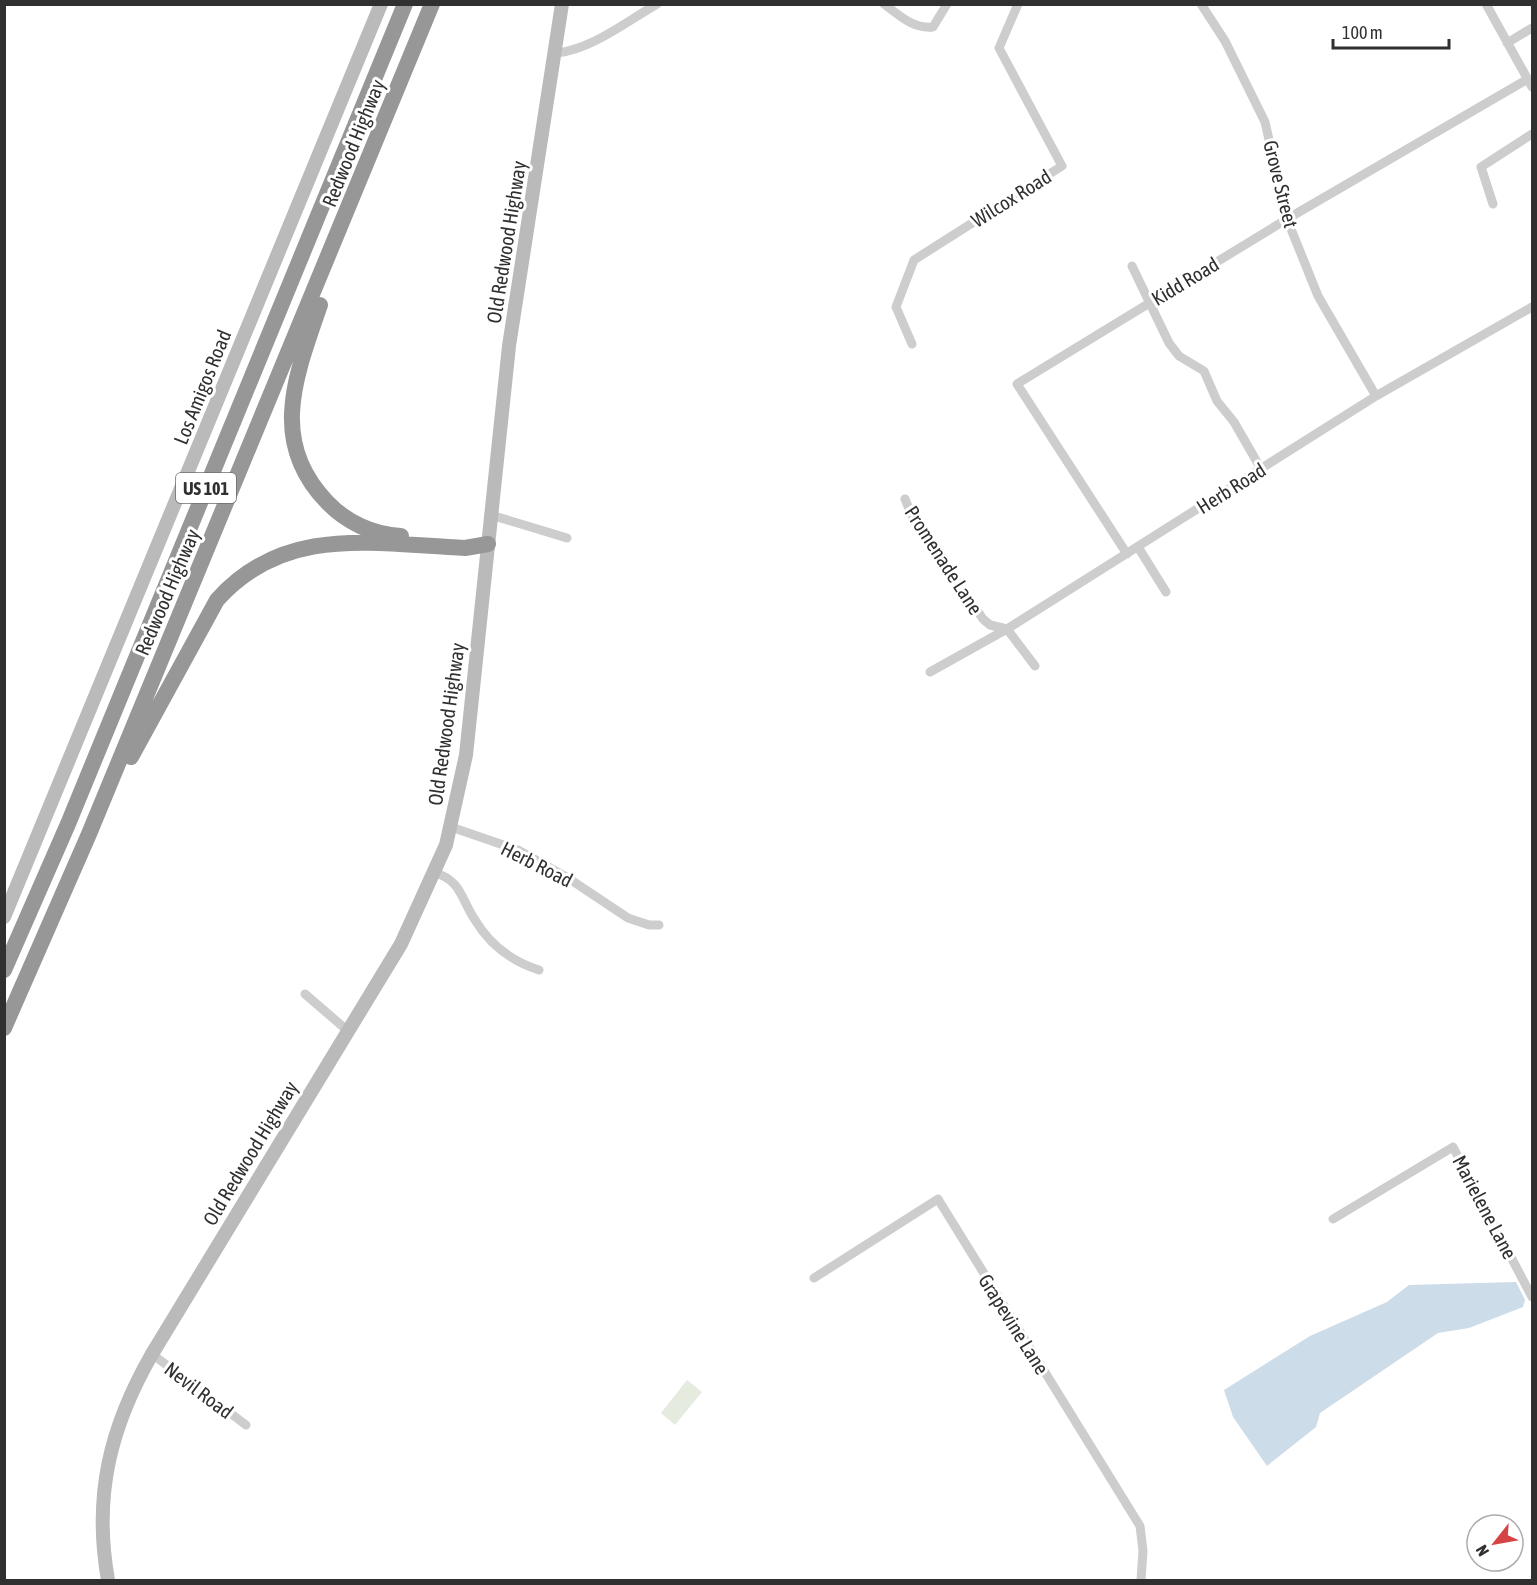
<svg xmlns="http://www.w3.org/2000/svg" width="1537" height="1585" viewBox="0 0 1537 1585" font-family="'Asap Condensed',sans-serif">
<style>
.green{fill:#e5ebdf}
.water{fill:#cddce9}
.lines{fill:none;stroke-linecap:round;stroke-linejoin:round}
.street{stroke:#cdcdcd;stroke-width:9}
.secondary{stroke:#bababa;stroke-width:14}
.highway{stroke:#979797;stroke-width:16}
.labels{text-anchor:middle;dominant-baseline:central;stroke-width:6;stroke-linejoin:round;paint-order:stroke}
.shield{fill:#fff;stroke:#6e6e6e;stroke-width:1.5}
.shield-label{font-size:18px;font-weight:bold;fill:#303030}
.street-label{font-size:20px;fill:#303030;stroke:#fff}
</style>
<rect width="100%" height="100%" fill="#fff"/>
<!-- green -->
<path class="green" d="M687 1380 702 1392 675 1425 661 1413Z"/>
<!-- water -->
<path class="water" d="M1516 1282 1525 1300 1523 1307 1469 1328 1438 1333 1320 1413 1316 1427 1267 1466 1233 1417 1224 1390 1310 1336 1387 1302 1409 1285Z"/>
<g class="lines">
<!-- street -->
<path class="street" d="M884 4C900 16 913 29 933 27L947 4
M1201 4 1225 41 1265 122 1287 219 1318 296 1376 396
M1486 4 1532 87
M1507 43 1532 28
M557 53C592 49 626 22 657 4
M1493 204 1481 167 1532 134
M1132 266 1169 343 1179 356 1204 371 1217 401 1234 422 1261 469
M912 344 896 307 914 260 1062 166 999 48 1018 4
M905 499 912 516 983 619 990 625 1007 629 1035 666
M491 515 567 538
M1138 547 1166 592
M1127 554 1017 384 1287 219 1528 79
M930 672 1007 629 1376 396 1532 307
M451 827 518 850 568 878 628 918 649 925H659
M435 873C461 880 461 899 475 920 490 945 511 961 539 970
M305 994 348 1031
M1333 1219 1453 1147 1532 1297
M814 1278 938 1199 1140 1526 1143 1551 1141 1580
M152 1354 246 1425"/>
<!-- secondary -->
<path class="secondary" d="M4 917 381 4
M108 1580C93 1496 110 1427 152 1354L401 944 446 845 466 755 509 346 562 4"/>
<!-- highway -->
<path class="highway" d="M320 305C296 375 268 441 327 502 346 522 373 535 401 536
M131 757 217 600C285 524 374 544 465 548L488 544
M4 970 68 824 405 4
M4 1028 89 834 432 4"/>
</g>
<g class="labels">
<!-- shield labels -->
<rect class="shield" x="176" y="473" width="60" height="30" rx="4.5"/>
<g class="shield-label">
<text x="206" y="488">US 101</text>
</g>
<!-- street labels -->
<g class="street-label">
<text transform="translate(353 143) rotate(-68)">Redwood Highway</text>
<text transform="translate(1281 184) rotate(76)">Grove Street</text>
<text transform="translate(1011 198) rotate(-32)">Wilcox Road</text>
<text transform="translate(506 242) rotate(-81)">Old Redwood Highway</text>
<text transform="translate(1185 281) rotate(-31)">Kidd Road</text>
<text transform="translate(202 387) rotate(-68)">Los Amigos Road</text>
<text transform="translate(1231 488) rotate(-32)">Herb Road</text>
<text transform="translate(944 560) rotate(57)">Promenade Lane</text>
<text transform="translate(167 592) rotate(-67)">Redwood Highway</text>
<text transform="translate(446 724) rotate(-82)">Old Redwood Highway</text>
<text transform="translate(537 864) rotate(27)">Herb Road</text>
<text transform="translate(250 1153) rotate(-59)">Old Redwood Highway</text>
<text transform="translate(1485 1207) rotate(62)">Marielene Lane</text>
<text transform="translate(1014 1324) rotate(58)">Grapevine Lane</text>
<text transform="translate(199 1390) rotate(37)">Nevil Road</text>
</g>
</g>
<!-- border -->
<rect width="1537" height="1585" fill="none" stroke="#303030" stroke-width="12"/>
<!-- north arrow -->
<g transform="translate(1495 1543) rotate(239)"><circle r="28" fill="#ffffff" stroke="#acacac" stroke-width="1.5"/>
<path d="M0-4.5L10 22L0 15L-10 22Z" fill="#d54345"/>
<text y="-9" font-size="16" font-weight="bold" text-anchor="middle" fill="#303030">N</text>
</g>
<!-- scale -->
<path d="M1333 39v9h116v-9" fill="none" stroke="#303030" stroke-width="3"/>
<text x="1342" y="39" font-size="18" fill="#303030" stroke="#ffffff" stroke-width="4.5" paint-order="stroke">100 m</text>
</svg>
